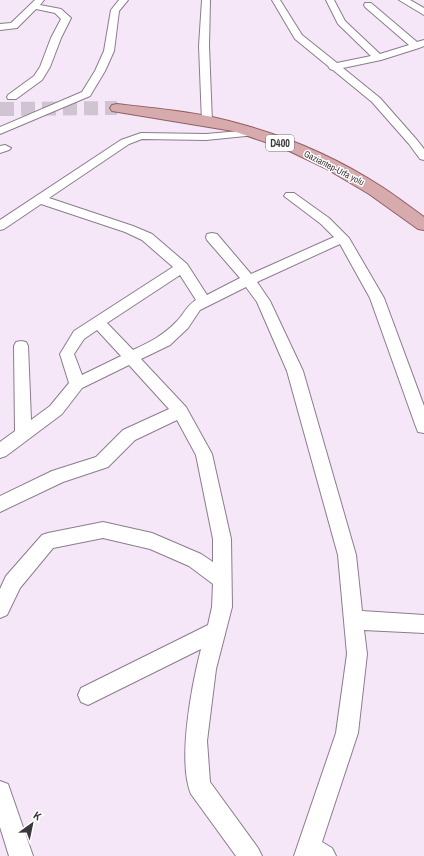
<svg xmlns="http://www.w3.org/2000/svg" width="424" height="856" viewBox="0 0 424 856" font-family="'Archivo Narrow',sans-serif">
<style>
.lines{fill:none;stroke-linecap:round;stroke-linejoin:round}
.primary-tunnel{stroke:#d0c4d2;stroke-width:14;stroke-dasharray:14 7;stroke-linecap:butt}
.minor-casing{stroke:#8a7d8c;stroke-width:2}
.primary-casing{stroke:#905e63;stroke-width:2}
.minor{fill:#fff;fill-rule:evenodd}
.primary{fill:#d7abae;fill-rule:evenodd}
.labels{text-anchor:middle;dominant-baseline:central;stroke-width:3;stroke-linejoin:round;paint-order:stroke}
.far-street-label{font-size:9px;fill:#3c363d;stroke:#fff}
.shield{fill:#fff;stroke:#767277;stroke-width:1}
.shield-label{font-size:10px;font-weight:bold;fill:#3c363d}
</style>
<rect width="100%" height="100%" fill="#f5e7f7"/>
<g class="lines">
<!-- primary-tunnel -->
<path class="primary-tunnel" d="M0 109 117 108"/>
<!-- minor casing -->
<g class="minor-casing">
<path id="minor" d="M35 0H44L40 5 61 9 71 18 61 38 50 67 42 80 16 99H8L7 97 8 95 34 76 40 67 51 38 61 19 55 13 36 9 17 28 0 30V24L11 23Z
M119 0H128L119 11 114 51 105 71 90 96 0 134V127L82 92 95 71 104 51 111 10Z
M202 0H210L209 46 212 122 207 125 202 122 199 46Z
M272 0H280L302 35 337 63 371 56 338 24 326 0H334L345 21 380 54 409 45 365 7 364 5 365 3H371L417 42 424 40V46L419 48 381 60 343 68 380 98 417 140 424 149V160L420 159 409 144 372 102 333 70 330 69 328 66 295 39Z
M399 0H410L424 8V15Z
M252 130 258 133 256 135 206 140 142 139 129 144 49 198 133 226 152 234 187 264 207 295 240 278 207 240 206 237 207 234 212 233 217 234 251 274 334 237 321 224 284 196 286 193H294L329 218 349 238 384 298 424 406V433L418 432 416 427 370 298 340 244 257 282 270 301 303 371 356 555 362 611 424 615V633L364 630 367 654 358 733 322 842 332 848 336 856H294L336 733 347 654 338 555 287 371 257 302 246 287 200 310 188 328 170 345 141 359 186 407 212 454 231 539 232 607 216 669 207 741 210 782 258 848 262 856H236L191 794C177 761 192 684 201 649L88 705 81 702 78 695 81 688 208 625 212 607 213 584 189 566 150 549 103 538 53 548 20 588 7 615 0 618V589L6 576 42 535 48 533 103 522 152 533 201 554 213 562V539L196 455 177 420 135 440 108 467 63 482 0 512V496L52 471 96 457 123 430 169 409 129 365 82 388 62 414 6 456 0 458V442L15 431 14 346 16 342 21 341 26 342 28 346 31 420 50 406 69 383 60 354 74 331 173 267 142 240 125 232 41 204 4 229 0 230V220L121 140 141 133 206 134ZM180 275 196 300C187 305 184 314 177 321 164 335 150 342 133 350L107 323ZM97 330 121 356 82 375 74 354 84 339Z
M5 145 11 148 9 150 0 153V146Z
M0 781 8 784 33 856H9L0 827Z"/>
</g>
<!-- primary casing -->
<g class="primary-casing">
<path id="primary" d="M117 104C158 109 201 112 240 124 289 137 339 159 382 187 396 196 410 207 424 217V230L418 229 369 194 325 168 283 148 233 131 112 111 110 108 112 105Z"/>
</g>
<!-- minor -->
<use href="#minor" class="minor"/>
<!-- primary -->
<use href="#primary" class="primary"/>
</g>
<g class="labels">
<!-- far-street labels -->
<g class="far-street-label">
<text transform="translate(334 168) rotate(27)">Gaziantep-Urfa yolu</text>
</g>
<!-- shield labels -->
<rect class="shield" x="266" y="135" width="28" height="16" rx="3"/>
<g class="shield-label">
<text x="280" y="143">D400</text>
</g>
</g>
<!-- north arrow -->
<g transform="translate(32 824) rotate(33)" stroke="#ffffff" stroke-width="3" paint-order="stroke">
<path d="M0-3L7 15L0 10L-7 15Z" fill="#3c363d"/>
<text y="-6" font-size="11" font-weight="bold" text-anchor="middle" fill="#3c363d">K</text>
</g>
</svg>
